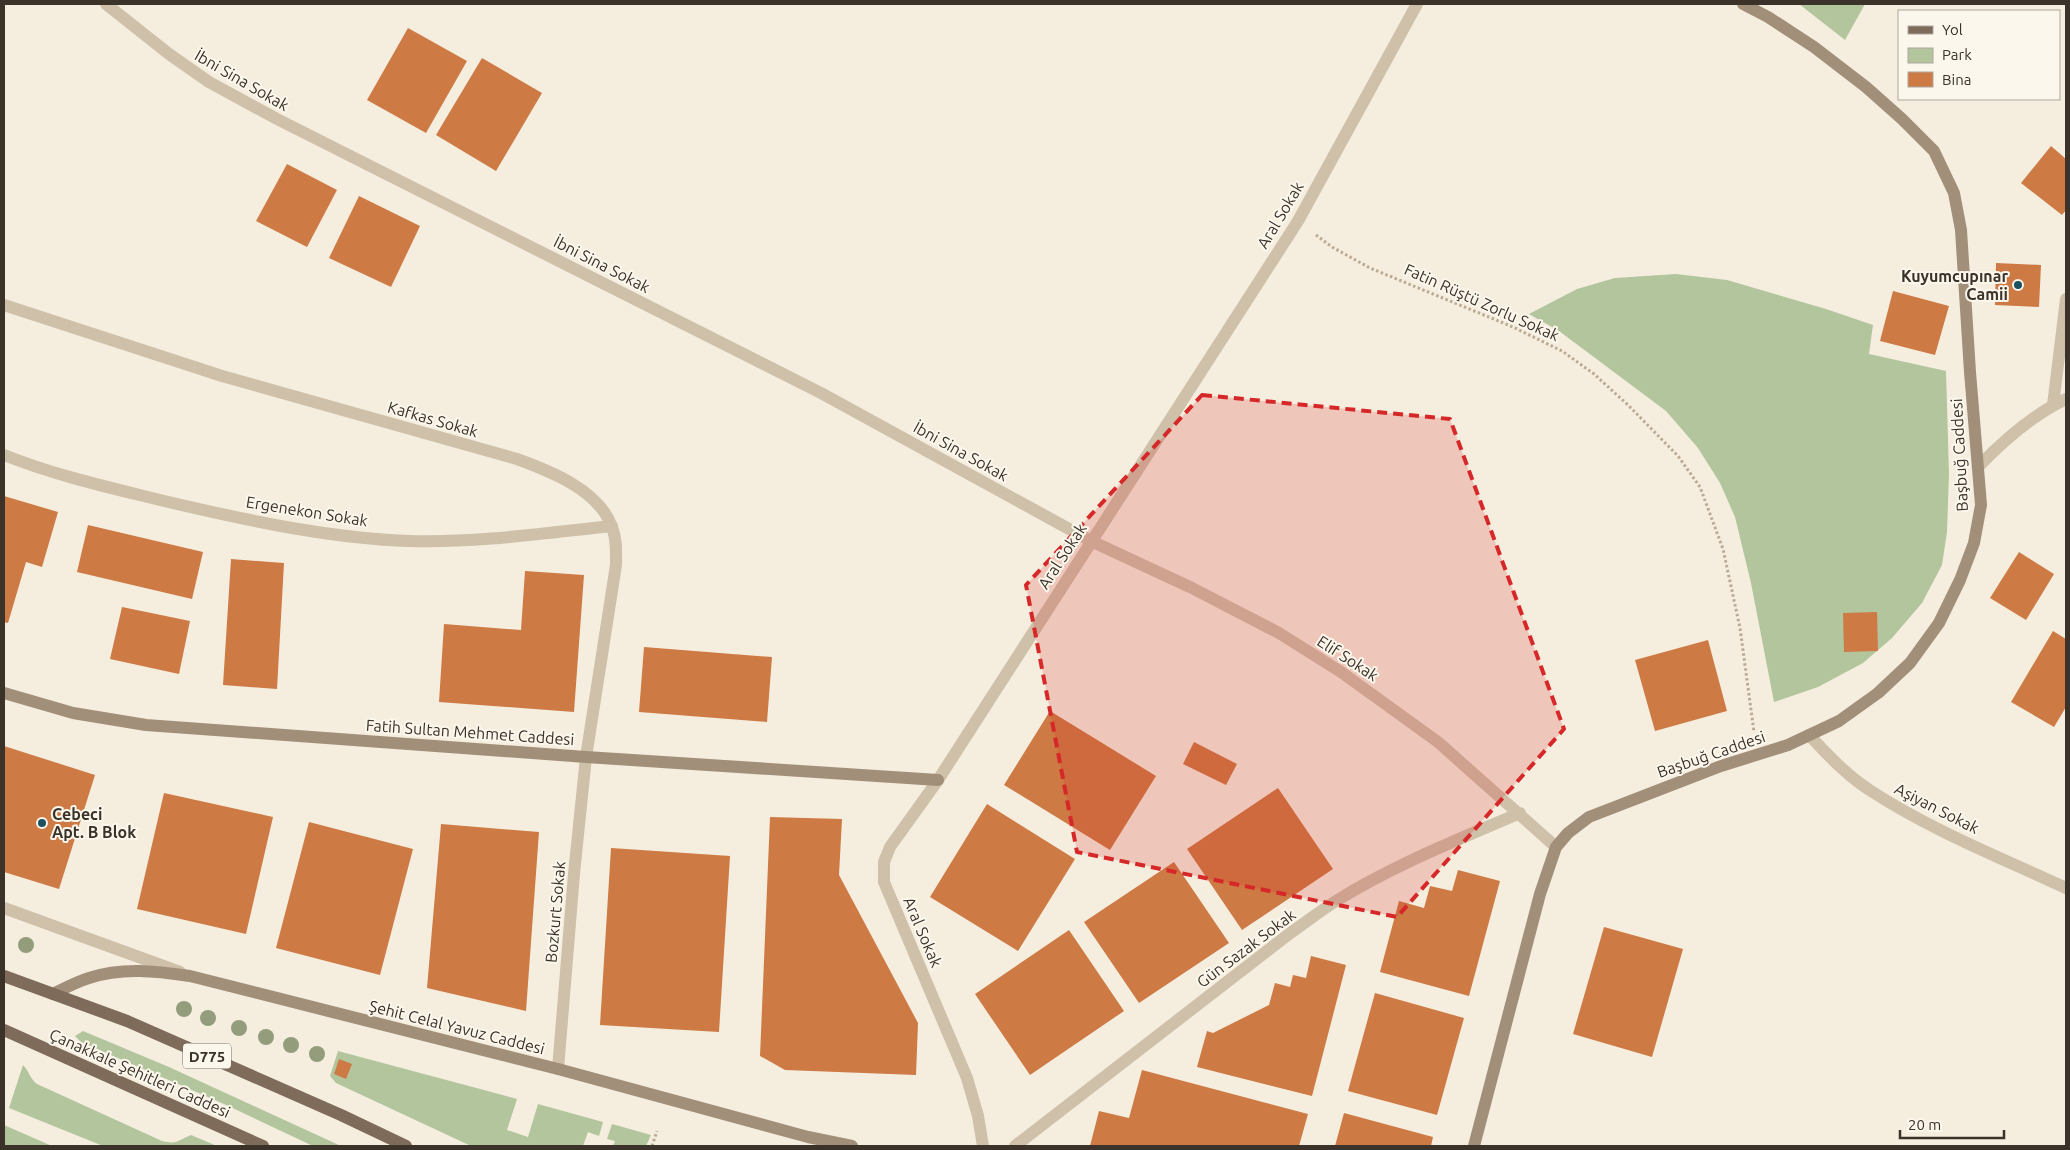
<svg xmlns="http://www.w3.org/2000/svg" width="2070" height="1150" viewBox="0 0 2070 1150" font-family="Ubuntu,sans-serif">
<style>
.green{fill:#b2c59d}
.building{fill:#ce7a44}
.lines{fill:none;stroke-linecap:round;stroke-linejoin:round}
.path{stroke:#baaa93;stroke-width:3;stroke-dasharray:2.5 2.5;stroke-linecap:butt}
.lane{stroke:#cec0a9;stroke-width:12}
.street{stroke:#cec0a9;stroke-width:12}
.secondary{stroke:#a28f7a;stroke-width:12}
.primary{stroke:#7e6b5a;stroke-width:12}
.tree{fill:#939d7c}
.marked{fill:#d62828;fill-opacity:0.2;stroke:#d62828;stroke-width:4;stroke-dasharray:10 6;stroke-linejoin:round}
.poi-dot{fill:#1b5160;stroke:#fbf7ec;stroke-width:2}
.labels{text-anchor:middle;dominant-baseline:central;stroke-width:4;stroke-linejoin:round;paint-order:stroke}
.shield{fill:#fbf7ec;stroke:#756d64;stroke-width:1}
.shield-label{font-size:15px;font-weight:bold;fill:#3b322a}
.street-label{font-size:16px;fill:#3b322a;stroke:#fbf7ec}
.poi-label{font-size:16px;font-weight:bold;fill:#3b322a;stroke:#fbf7ec;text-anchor:end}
</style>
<rect width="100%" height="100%" fill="#f5eedf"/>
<!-- green -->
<path class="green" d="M1799 4H1865L1845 40Z
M1676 274 1727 280 1826 309 1873 325 1869 354 1946 371 1949 474 1947 532 1942 565 1922 603 1892 638 1863 663 1818 687 1774 702 1751 583 1735 517 1720 483 1698 448 1666 411 1559 331 1529 314 1577 289 1615 278Z
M83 1031 169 1067 341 1146H313L224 1104 81 1042 75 1036Z
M338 1051 517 1099 507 1130 528 1137 538 1104 603 1122 599 1136 588 1132 583 1146H471L336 1083 330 1076Z
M23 1065C29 1071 30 1079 37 1084L162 1141C178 1145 178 1140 191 1135L217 1146H103L9 1108Z
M612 1124 651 1135 646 1146H613L615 1141 607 1139Z
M4 1125 52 1146H4Z"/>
<!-- building -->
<path class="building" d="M408 28 467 61 426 133 367 100Z
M482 58 542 93 496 171 436 135Z
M2051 146 2066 159V210L2062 215 2021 183Z
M287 164 337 190 307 247 256 221Z
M359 196 420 226 391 287 329 258Z
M1996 263 2041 265 2039 307 1995 305Z
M1893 291 1949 306 1935 355 1880 341Z
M4 496 58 512 42 567 26 562 8 623 4 622Z
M88 525 203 552 192 599 77 572Z
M2019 552 2054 574 2026 620 1990 598Z
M231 559 284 563 277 689 223 685Z
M525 571 584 575 574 712 439 702 444 624 521 630Z
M122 607 190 621 179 674 110 659Z
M1877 612 1878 651 1844 652 1843 613Z
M2053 631 2066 639V707L2054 727 2011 702Z
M1708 640 1727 711 1655 731 1635 660Z
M644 647 772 657 767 722 639 712Z
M1050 711 1156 776 1110 850 1004 785Z
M1194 742 1237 764 1226 785 1183 764Z
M4 746 95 775 59 889 4 872Z
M1278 788 1333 869 1242 930 1187 849Z
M164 793 273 817 246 934 137 909Z
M987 804 1075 859 1018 951 930 897Z
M770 817 842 819 839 875 918 1023 916 1075 785 1070 760 1056Z
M309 822 413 849 380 975 276 948Z
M441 824 539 832 526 1011 427 988Z
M611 848 730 856 719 1032 600 1025Z
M1174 862 1229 943 1139 1003 1084 922Z
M1458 870 1500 881 1469 996 1380 972 1399 901 1424 908 1430 886 1452 891Z
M1604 927 1683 949 1652 1057 1573 1034Z
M1069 930 1124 1011 1030 1075 975 994Z
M1311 956 1346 965 1312 1096 1197 1067 1207 1031 1213 1033 1269 1005 1275 983 1290 987 1293 975 1306 978Z
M1375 993 1464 1018 1437 1115 1348 1091Z
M339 1059 352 1064 346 1079 334 1074Z
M1142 1070 1308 1114 1299 1146H1090L1099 1111 1129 1118Z
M1344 1113 1433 1137 1431 1146H1335Z"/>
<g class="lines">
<!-- path -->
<path class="path" d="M1316 235 1332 247 1370 268 1513 327 1562 351 1594 374 1628 405 1678 456 1700 487 1723 549 1740 628 1754 732
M652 1146 657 1131"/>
<!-- lane -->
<path class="lane" d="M2053 405 2066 299"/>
<!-- street -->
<path class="street" d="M106 4 169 54 209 82 277 119 821 393 1091 541 1192 588 1279 633 1341 672 1438 742 1556 847
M4 305 222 376 517 459C550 471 599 490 612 527 617 539 616 552 616 565L586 757 574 874 558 1069
M4 455C54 475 107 487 160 500 241 519 325 538 409 541 477 543 545 533 612 526
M1978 467C2004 440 2032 415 2066 399
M1809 735C1828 755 1847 776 1871 791 1931 830 2001 858 2066 888
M4 908 180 972
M983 1146 978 1116 967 1078 884 882V862L890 847 938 780 1298 221 1417 4
M1015 1146 1289 934C1305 923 1320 911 1336 901 1394 865 1457 840 1520 813"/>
<!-- secondary -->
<path class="secondary" d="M4 693 73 713 146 725 586 757 938 780
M53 994C65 988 76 982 89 978 122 967 156 971 190 976L558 1069 808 1137 852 1146
M1474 1146 1540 894 1556 847 1568 833 1589 817 1721 766 1788 745 1839 721 1878 693 1910 663 1939 623 1960 580 1974 543 1981 505 1970 372 1961 230 1954 193 1934 151 1902 119 1866 87 1814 47 1768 17 1743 4"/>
<!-- primary -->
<path class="primary" d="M4 976 127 1021 341 1115 406 1146
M4 1030 263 1146"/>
</g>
<!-- trees -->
<g class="tree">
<circle cx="26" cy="945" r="8"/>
<circle cx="184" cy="1009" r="8"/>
<circle cx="208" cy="1018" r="8"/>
<circle cx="239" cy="1028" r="8"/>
<circle cx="266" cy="1037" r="8"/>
<circle cx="291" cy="1045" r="8"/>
<circle cx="317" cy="1054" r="8"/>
</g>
<!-- marked area -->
<path class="marked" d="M1202 395 1450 419 1564 729 1397 917 1077 852 1026 585Z"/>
<!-- markers -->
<g class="poi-dot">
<circle cx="2018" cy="285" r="5"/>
<circle cx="42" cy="823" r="5"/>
</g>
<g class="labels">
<!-- shield labels -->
<rect class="shield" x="183" y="1043.5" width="48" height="25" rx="4"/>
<g class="shield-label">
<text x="207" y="1056">D775</text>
</g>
<!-- street labels -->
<g class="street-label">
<text transform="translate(242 80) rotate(30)">İbni Sina Sokak</text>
<text transform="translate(1280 215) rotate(-59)">Aral Sokak</text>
<text transform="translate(602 264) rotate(27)">İbni Sina Sokak</text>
<text transform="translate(1482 302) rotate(24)">Fatin Rüştü Zorlu Sokak</text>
<text transform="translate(433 419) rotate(16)">Kafkas Sokak</text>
<text transform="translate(961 451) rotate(29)">İbni Sina Sokak</text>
<text transform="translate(1959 455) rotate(-93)">Başbuğ Caddesi</text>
<text transform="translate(307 511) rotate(9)">Ergenekon Sokak</text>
<text transform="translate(1062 556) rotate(-57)">Aral Sokak</text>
<text transform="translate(1348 658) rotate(33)">Elif Sokak</text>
<text transform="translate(470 732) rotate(4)">Fatih Sultan Mehmet Caddesi</text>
<text transform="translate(1711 754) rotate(-19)">Başbuğ Caddesi</text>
<text transform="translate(1937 808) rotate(27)">Aşiyan Sokak</text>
<text transform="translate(555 912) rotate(-85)">Bozkurt Sokak</text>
<text transform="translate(923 932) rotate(67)">Aral Sokak</text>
<text transform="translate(1246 948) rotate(-37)">Gün Sazak Sokak</text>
<text transform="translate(457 1027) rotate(14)">Şehit Celal Yavuz Caddesi</text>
<text transform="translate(140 1073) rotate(24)">Çanakkale Şehitleri Caddesi</text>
</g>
<!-- poi labels -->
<g class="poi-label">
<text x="2008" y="276">Kuyumcupınar<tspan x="2008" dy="18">Camii</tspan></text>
<text x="52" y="814" text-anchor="start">Cebeci<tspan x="52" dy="18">Apt. B Blok</tspan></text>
</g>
</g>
<!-- border -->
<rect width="2070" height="1150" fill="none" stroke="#3b322a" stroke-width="10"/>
<!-- legend -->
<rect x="1898" y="10" width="162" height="90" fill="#fbf7ec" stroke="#aea89e"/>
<rect x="1908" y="26" width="25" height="8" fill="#7e6b5a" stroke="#aea89e"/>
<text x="1942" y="35" font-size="15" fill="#3b322a">Yol</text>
<rect x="1908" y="48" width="25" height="15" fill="#b2c59d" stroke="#aea89e"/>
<text x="1942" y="60" font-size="15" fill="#3b322a">Park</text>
<rect x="1908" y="72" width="25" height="15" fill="#ce7a44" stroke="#aea89e"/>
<text x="1942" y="85" font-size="15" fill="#3b322a">Bina</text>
<!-- scale -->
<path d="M1900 1130v8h104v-8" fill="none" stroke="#3b322a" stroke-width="2.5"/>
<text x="1908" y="1130" font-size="15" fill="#3b322a" stroke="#fbf7ec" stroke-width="4" paint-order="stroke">20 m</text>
</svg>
